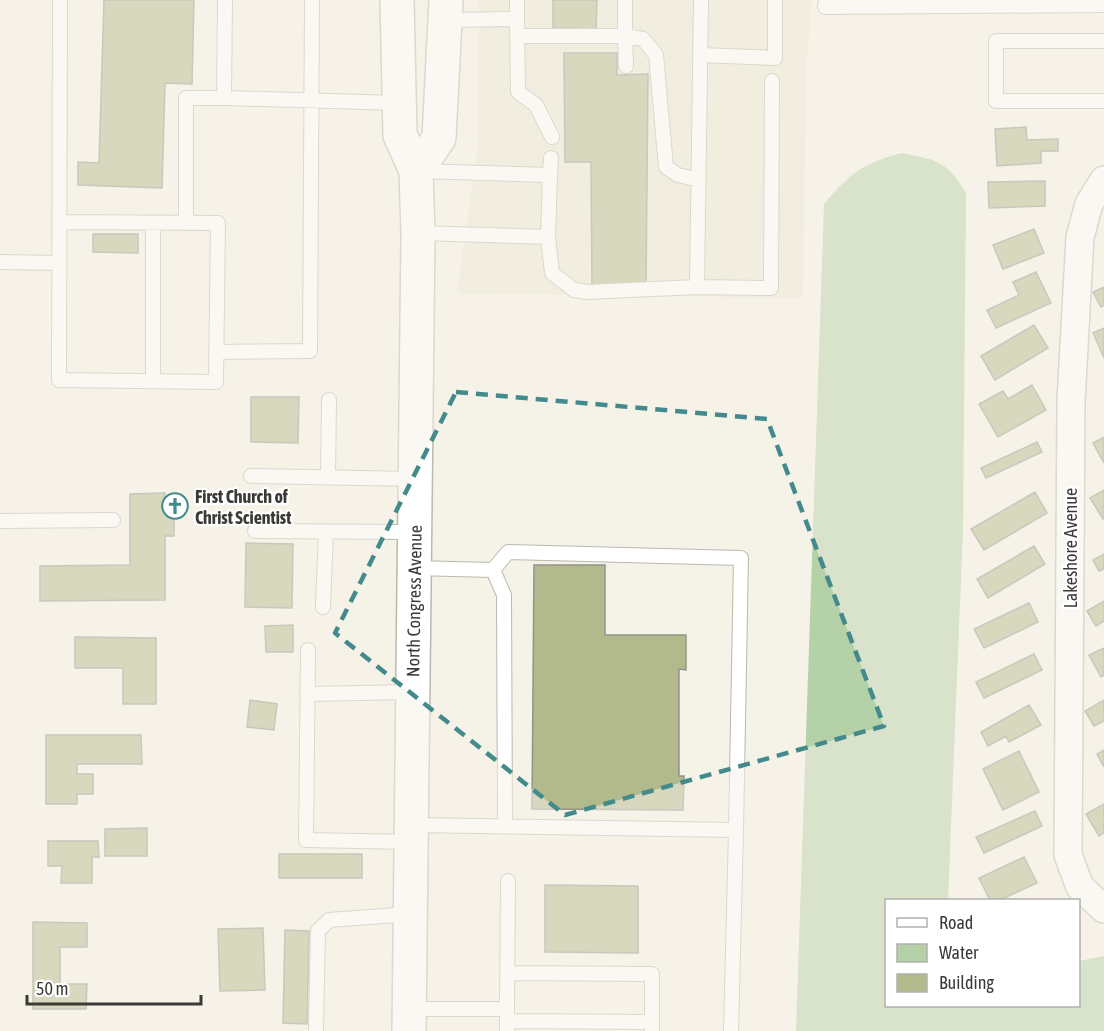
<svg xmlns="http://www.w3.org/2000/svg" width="1104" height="1031" viewBox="0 0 1104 1031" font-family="'Asap Condensed',sans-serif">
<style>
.built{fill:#ece7d5}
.water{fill:#b5d1a8}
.building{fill:#b2b98a;stroke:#92948a;stroke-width:1.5}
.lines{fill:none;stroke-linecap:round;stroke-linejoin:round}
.lane-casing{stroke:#bbb8ad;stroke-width:16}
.street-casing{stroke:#bbb8ad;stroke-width:30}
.secondary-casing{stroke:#bbb8ad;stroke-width:36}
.lane{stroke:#fff;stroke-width:14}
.street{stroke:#fff;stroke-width:27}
.secondary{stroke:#fff;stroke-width:33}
.marked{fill:none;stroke:#428a8c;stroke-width:4.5;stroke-dasharray:12 8;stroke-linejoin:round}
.labels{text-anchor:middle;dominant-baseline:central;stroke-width:4.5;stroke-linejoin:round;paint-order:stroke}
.poi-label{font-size:18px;font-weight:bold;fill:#3b3a36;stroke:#fff;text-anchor:start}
.street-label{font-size:18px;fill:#3b3a36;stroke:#fff}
</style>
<rect width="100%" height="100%" fill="#f5f2e7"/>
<!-- built -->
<path class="built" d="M479 0H812L806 69 803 298 457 293 479 140Z"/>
<!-- water -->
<path class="water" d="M901 153C936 159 948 162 966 193L963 530 948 900H886V1006H1078L1079 961 1104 956V1031H796L824 204C850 173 862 164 901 153Z"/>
<!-- building -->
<path class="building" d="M104 0H194L192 84 165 83 162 188 78 185V162L99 163Z
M553 0H597L596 29 553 28Z
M564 53H617V75L648 74 646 287H592L591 162H565Z
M1026 127 1027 140 1058 139V151H1041V163L997 166 995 129Z
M1045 181V206L989 208 988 182Z
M1034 229 1044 253 1003 269 993 245Z
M93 234H138V253L93 252Z
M1036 272 1051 303 996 328 987 310 1019 295 1013 282Z
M1104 287V305L1101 307 1093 292Z
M1034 325 1048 348 995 380 981 356Z
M1104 328V358L1093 333Z
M1032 385 1046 410 998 437 979 404 1003 391 1008 399Z
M251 397H299L298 443 251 442Z
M1104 437V463L1093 443Z
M1037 442 1042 452 986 478 981 468Z
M1104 490V518L1103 519 1090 498Z
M1035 492 1047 513 984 550 971 529Z
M165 493V513H174V536H165V600L40 601V566L130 565V494Z
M246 543 293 544 292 608 245 607Z
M1034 546 1045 564 988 598 977 579Z
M1104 554V569L1099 571 1093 560Z
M534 565H605V635H686V670L679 669V776H684L683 810 532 809Z
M1104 601V621L1096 626 1087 611Z
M1029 603 1038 622 984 648 974 629Z
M293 625V652H266L265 626Z
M75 637 156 638V704H123V668H75Z
M1104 648V675L1101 677 1089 655Z
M1034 654 1042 670 984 698 976 682Z
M250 700 277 704 274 730 247 727Z
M1104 700V721L1094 726 1085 711Z
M1029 705 1041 725 1009 742 1006 736 988 746 981 732Z
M46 735H141L142 764H77V774H93V794H77V804H46Z
M1104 750V767L1097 754Z
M1019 751 1039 792 1003 810 983 769Z
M1104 804V833L1099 836 1086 814Z
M1035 811 1042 826 984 853 976 837Z
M147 828V856H105V829Z
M48 841H98L99 857H92V883H61L62 866H48Z
M279 854H362V878H279Z
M1024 857 1037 883 1000 900H990L979 878Z
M545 885 638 886V953L545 952Z
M33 922 87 923V947H60V984H87L86 1009H33Z
M263 928 265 990 220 991 218 929Z
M285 930 309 931 307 1024 283 1023Z"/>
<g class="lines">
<!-- lane casing -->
<g class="lane-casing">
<path id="lane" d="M225 0 224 98 398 103
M625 0V36L643 39 656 55 666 167 678 175 699 180
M701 0 697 287 771 288 772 81
M826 0 825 7 1104 5
M517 19V0
M445 20 517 19 518 92 536 105 552 137
M517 36H625L626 66
M1104 41H996V101H1104
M701 55 775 58V0
M417 171 550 175 548 237 418 233
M550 175 551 158
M59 222 218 223 216 382 59 380C59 253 60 127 60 0
M153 223V381
M186 223V98H224
M548 237 552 273 574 290 587 292 697 287
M0 262 59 263
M216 352 310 351 312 0
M251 476 415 479
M328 478 329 400
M0 521 113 520
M255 531 414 532
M414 568 493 570 508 552 741 558 736 830
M493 570 504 595 505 826
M323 607 326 532
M308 650 306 840 411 842
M307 694 413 692
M411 825 736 830 731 1031
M508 973 652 974V1031
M409 1009H507V1031
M507 1009 508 881
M508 1021 652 1022
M316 1031 318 931 329 920 410 914"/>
</g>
<!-- street casing -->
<g class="street-casing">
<path id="street" d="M1104 180 1089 204 1080 237 1071 401 1068 855 1080 887 1104 909"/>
</g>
<!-- secondary casing -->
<g class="secondary-casing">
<path id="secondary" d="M397 0 400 135 416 171 418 233 409 1031
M416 171 439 138 446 0"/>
</g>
<!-- lane -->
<use href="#lane" class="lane"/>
<!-- street -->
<use href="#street" class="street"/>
<!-- secondary -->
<use href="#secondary" class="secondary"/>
</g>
<!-- marked area -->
<path d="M0 0H1104V1031H0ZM456 392 767 419 884 726 565 815 335 633Z" fill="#f5f2e7" fill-opacity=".55" fill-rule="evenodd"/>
<path class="marked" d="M456 392 767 419 884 726 565 815 335 633Z"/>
<!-- icons -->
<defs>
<g id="church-ring" transform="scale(1.35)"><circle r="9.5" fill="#fff" stroke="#428a8c" stroke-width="1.5"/><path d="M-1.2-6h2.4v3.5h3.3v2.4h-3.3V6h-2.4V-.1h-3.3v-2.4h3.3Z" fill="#428a8c"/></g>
</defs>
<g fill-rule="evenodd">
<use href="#church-ring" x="175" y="506"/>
</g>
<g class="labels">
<!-- poi labels -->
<g class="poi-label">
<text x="195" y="496">First Church of<tspan x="195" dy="21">Christ Scientist</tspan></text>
</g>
<!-- street labels -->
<g class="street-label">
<text transform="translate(1070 548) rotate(-90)">Lakeshore Avenue</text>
<text transform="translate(414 601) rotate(-89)">North Congress Avenue</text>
</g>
</g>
<!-- legend -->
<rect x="885" y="899" width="195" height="108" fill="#ffffff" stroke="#b1b0af" stroke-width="1.5"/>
<rect x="897" y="918" width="30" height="9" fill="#ffffff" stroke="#b1b0af" stroke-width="1.5"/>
<text x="939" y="929" font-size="18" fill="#3b3a36">Road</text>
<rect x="897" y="944" width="30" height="18" fill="#b5d1a8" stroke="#b1b0af" stroke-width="1.5"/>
<text x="939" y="959" font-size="18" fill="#3b3a36">Water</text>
<rect x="897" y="974" width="30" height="18" fill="#b2b98a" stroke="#b1b0af" stroke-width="1.5"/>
<text x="939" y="989" font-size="18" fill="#3b3a36">Building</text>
<!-- scale -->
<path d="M27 995v9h174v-9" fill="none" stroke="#3b3a36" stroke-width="3"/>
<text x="36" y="995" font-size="18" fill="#3b3a36" stroke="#ffffff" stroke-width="4.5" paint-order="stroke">50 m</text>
</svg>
